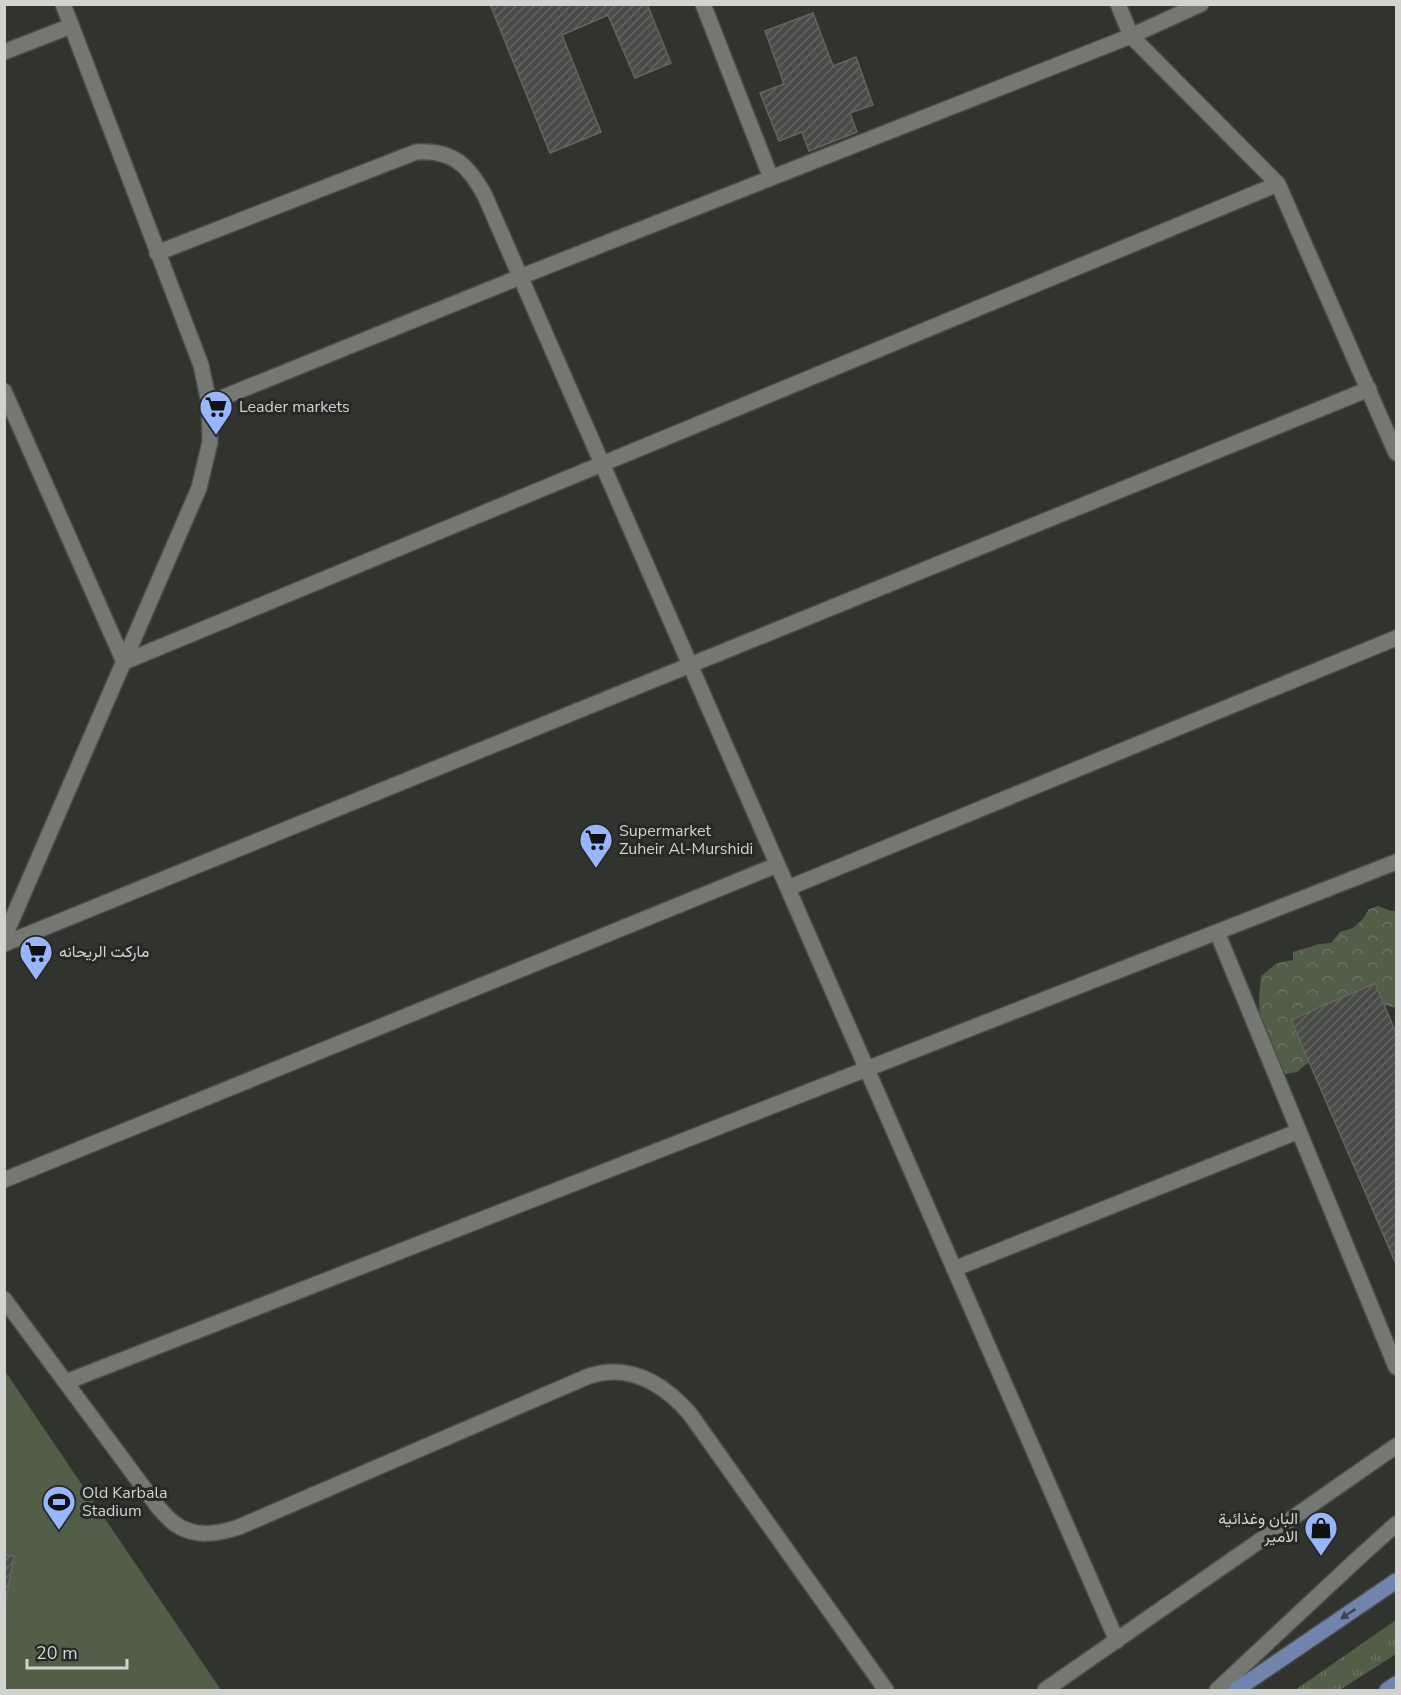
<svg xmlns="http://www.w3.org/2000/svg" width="1401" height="1695" viewBox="0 0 1401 1695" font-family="'Nunito Sans',Vazirmatn,sans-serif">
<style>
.grass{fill:url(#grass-tufts)}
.forest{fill:url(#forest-crowns)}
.garden{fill:#525e48}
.building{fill:url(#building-hatch);stroke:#636562;stroke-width:1.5}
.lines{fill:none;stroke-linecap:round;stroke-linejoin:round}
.minor-casing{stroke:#4d4e4c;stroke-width:18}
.major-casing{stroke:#4d4e4c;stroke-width:18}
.minor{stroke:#757773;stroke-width:15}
.major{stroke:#7184ae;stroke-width:15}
.oneway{fill:#3d444f}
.labels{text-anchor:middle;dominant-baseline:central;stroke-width:6;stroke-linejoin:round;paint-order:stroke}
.poi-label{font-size:16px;fill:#d1d3d1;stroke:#272926;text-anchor:start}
</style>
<defs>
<pattern id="grass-tufts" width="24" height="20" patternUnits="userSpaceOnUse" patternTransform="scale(1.5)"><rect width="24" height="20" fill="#525e48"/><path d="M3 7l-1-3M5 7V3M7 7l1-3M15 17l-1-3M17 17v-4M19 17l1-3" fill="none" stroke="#6a7461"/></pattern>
<pattern id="forest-crowns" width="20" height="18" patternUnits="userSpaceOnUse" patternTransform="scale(1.5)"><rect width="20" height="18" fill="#525e48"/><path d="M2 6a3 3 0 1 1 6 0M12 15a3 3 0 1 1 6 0" fill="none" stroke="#6a7461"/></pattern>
<pattern id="building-hatch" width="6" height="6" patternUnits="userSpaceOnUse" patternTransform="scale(1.5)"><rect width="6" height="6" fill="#4a4c49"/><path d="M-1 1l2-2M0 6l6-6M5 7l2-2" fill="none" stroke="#636562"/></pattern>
</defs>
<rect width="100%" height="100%" fill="#31332f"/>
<!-- grass -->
<path class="grass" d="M1396 1620V1654L1340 1690H1295Z"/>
<!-- forest -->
<path class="forest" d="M1378 906 1391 911H1396V1008L1385 1005 1375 983 1292 1020 1309 1062 1297 1072 1286 1074C1260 1044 1256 1014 1261 976L1277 963 1293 960V952L1319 944 1331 943 1340 932 1353 928 1362 920 1369 909Z"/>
<!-- garden -->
<path class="garden" d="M5 1371 221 1690H5Z"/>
<!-- building -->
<path class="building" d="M490 4H647L671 63 635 78 608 15 562 35 601 132 550 153Z
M813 13 833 66 856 57 873 105 850 113 857 132 809 151 802 132 779 141 760 93 784 84 765 31Z
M1375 983 1396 1033V1264L1291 1020Z
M4 1555 14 1556 4 1611Z"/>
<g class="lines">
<!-- minor casing -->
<g class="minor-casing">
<path id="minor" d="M703 4 771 178
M1118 4 1131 36 1278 184 1396 453
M4 52 71 26
M157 253 416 152C453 149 469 166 485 196L1117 1641
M4 391 124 662 1278 184
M209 403 520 277 1131 36 1201 4
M788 888 1396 638
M1217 932 1396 1367
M4 938 199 488 210 442 209 403 201 365 63 4
M4 944 1369 389
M4 1180 777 865
M954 1269 1299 1131
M4 1299 158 1507C163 1513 169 1519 175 1524 195 1538 218 1534 239 1527L589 1376C630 1363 663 1383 690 1414L886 1690
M66 1382 1396 862
M1045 1690 1396 1446
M1217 1690 1354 1562 1396 1524"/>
</g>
<!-- major casing -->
<g class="major-casing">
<path id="major" d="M1236 1690 1396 1581
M1387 1690 1396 1684"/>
</g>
<!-- minor -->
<use href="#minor" class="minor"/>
<!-- major -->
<use href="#major" class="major"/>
</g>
<!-- one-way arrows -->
<defs><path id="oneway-solid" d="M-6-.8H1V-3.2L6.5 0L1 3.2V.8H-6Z" transform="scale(1.5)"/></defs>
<use class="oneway" href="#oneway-solid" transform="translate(1348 1614) rotate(146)"/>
<!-- icons -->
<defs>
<g id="supermarket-pin" transform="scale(1.725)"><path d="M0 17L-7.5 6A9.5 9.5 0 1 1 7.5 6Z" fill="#98b6fd" stroke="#272926"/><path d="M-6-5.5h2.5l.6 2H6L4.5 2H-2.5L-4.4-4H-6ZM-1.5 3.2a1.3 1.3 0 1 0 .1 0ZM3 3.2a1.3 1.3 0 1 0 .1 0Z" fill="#111"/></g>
<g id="stadium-pin" transform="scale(1.725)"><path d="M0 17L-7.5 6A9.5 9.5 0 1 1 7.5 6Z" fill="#98b6fd" stroke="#272926"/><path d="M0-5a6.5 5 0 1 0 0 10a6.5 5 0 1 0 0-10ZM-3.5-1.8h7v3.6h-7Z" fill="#111"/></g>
<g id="shop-pin" transform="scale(1.725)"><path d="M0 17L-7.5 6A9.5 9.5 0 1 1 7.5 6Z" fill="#98b6fd" stroke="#272926"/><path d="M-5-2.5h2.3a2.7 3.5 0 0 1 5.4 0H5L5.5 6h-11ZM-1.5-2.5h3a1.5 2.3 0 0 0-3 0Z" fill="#111"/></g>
</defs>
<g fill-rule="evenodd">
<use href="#supermarket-pin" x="216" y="407"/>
<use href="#supermarket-pin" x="596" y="840"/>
<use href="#supermarket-pin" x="36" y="952"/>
<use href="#stadium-pin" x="59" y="1502"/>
<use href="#shop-pin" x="1321" y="1528"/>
</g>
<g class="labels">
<!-- poi labels -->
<g class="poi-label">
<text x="239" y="407">Leader markets</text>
<text x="619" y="831">Supermarket<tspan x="619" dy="18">Zuheir Al-Murshidi</tspan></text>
<text x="59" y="952">ماركت الريحانه</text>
<text x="82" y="1493">Old Karbala<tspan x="82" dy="18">Stadium</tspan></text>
<text x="1298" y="1519" text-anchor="end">البان وغذائية<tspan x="1298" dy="18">الامير</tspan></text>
</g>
</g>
<!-- border -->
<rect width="1401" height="1695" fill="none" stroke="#d1d3d1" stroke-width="12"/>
<!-- scale -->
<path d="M27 1659v9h100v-9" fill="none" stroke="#d1d3d1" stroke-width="3"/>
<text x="36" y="1659" font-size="18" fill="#d1d3d1" stroke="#272926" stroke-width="4.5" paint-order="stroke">20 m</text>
</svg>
